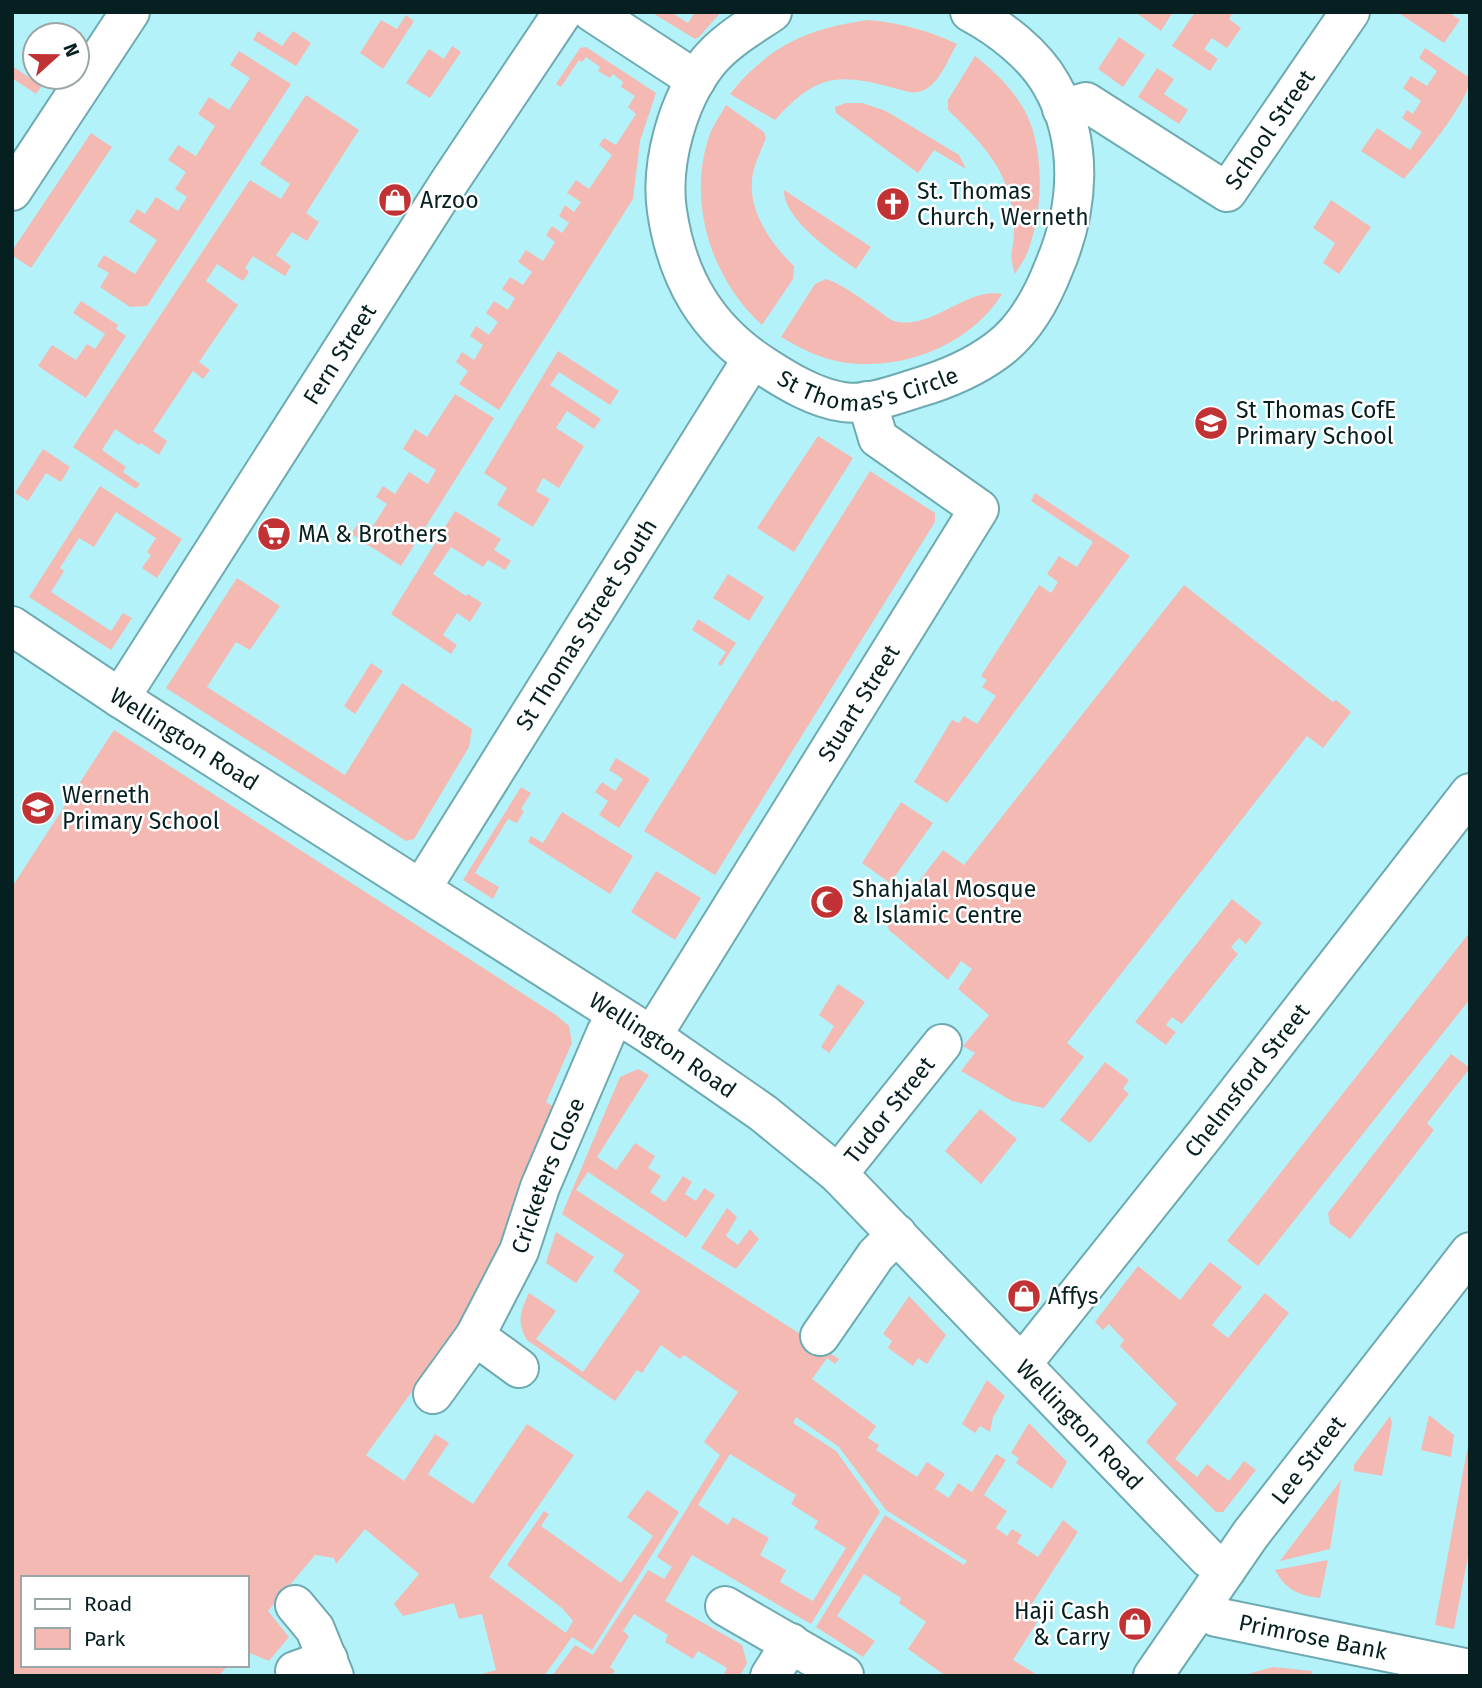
<svg xmlns="http://www.w3.org/2000/svg" width="1482" height="1688" viewBox="0 0 1482 1688" font-family="'Fira Sans',sans-serif">
<style>
.green{fill:#f4b9b3;fill-rule:evenodd}
.lines{fill:none;stroke-linecap:round;stroke-linejoin:round}
.street-casing{stroke:#6eaab1;stroke-width:42}
.street{stroke:#fff;stroke-width:38}
.labels{text-anchor:middle;dominant-baseline:central;stroke-width:5;stroke-linejoin:round;paint-order:stroke}
.street-label{font-size:23px;fill:#062022;stroke:#fff}
.poi-label{font-size:23px;fill:#062022;stroke:#fff;text-anchor:start}
</style>
<rect width="100%" height="100%" fill="#b4f2f9"/>
<!-- green -->
<path class="green" d="M651 12H671L688 23 695 12H721L699 37 695 39Z
M1135 12H1173L1161 31Z
M1195 12H1233L1229 19 1241 28 1227 48 1212 38 1204 49 1218 59 1210 71 1172 46Z
M1397 12H1448L1460 20 1444 43Z
M406 15 414 21 383 69 360 53 381 20 397 29Z
M868 20C901 23 927 30 957 44 948 59 939 85 922 91 912 95 900 89 890 87 835 72 814 77 775 120L730 94C768 46 809 28 868 20Z
M258 31 282 46 293 31 311 43 296 66 253 40Z
M1119 37 1145 55 1123 87 1098 69Z
M452 46 461 52 430 98 406 83 429 49 444 59Z
M586 47 656 93 640 141 633 199 499 410 459 384 468 371 456 362 462 352 474 360 483 345 470 336 476 326 489 335 498 322 486 313 494 301 508 310 515 298 502 289 510 277 523 285 532 272 518 262 526 250 543 261 555 242 546 235 552 226 562 233 569 223 559 216 565 205 574 212 581 202 567 193 576 180 589 189 612 155 599 145 604 138 616 145 636 114 628 107 635 96 621 87 623 82 613 74 610 78 598 71 600 67 586 57 582 62 579 60 561 87 556 84 580 48Z
M1425 48 1470 78C1470 101 1420 160 1404 179L1361 151 1377 128 1410 150 1422 132 1402 118 1407 110 1413 114 1421 101 1403 88 1411 76 1427 86 1437 71 1419 58Z
M239 51 291 84 147 306 130 307 100 287 109 273 97 266 104 255 135 274 157 240 129 222 137 209 145 214 156 197 178 211 187 197 175 189 186 172 168 160 178 145 196 156 215 126 198 114 209 97 229 110 250 78 230 65Z
M975 56C995 72 1014 90 1026 113 1045 151 1043 212 1028 251 1025 259 1019 267 1015 274 1008 252 1014 251 1014 231 1013 174 986 147 948 110V100Z
M12 66 30 78 35 72V77H48L36 94 12 78Z
M1157 68 1174 79 1164 94 1188 110 1179 124 1138 97Z
M306 95 359 130 306 213 319 222 307 241 292 232 276 255 291 266 285 276 253 256 245 268 249 272 243 281 217 264 206 281 238 305 199 362 210 370 203 379 193 371 153 431 167 441 159 455 141 443 139 445 115 429 102 450 126 467 123 472 140 484 136 489 73 447 250 180 281 199 290 184 260 164Z
M846 103H862L886 111 959 155 966 169 934 150 918 173 836 113 835 107Z
M726 105 764 132 766 138C761 151 753 166 752 180 749 213 772 245 794 266L793 279 762 325C711 279 686 200 710 134 714 124 721 114 726 105Z
M91 133 112 147 31 268 12 255V251Z
M784 190 871 247 856 269C833 253 783 219 784 190Z
M1331 200 1371 227 1339 274 1323 263 1335 243 1313 228Z
M826 279C844 285 860 298 876 309 882 313 888 319 894 321 933 331 965 287 1002 294 970 346 900 372 841 362 819 358 800 348 781 337L815 284Z
M81 301 118 325 116 329 126 336 86 398 38 366 52 345 76 360 87 344 95 349 105 334 73 313Z
M558 351 619 391 610 405 559 372 550 385 601 419 594 429 567 411 556 428 584 446 559 488 543 478 536 491 550 499 533 527 497 505 507 488 484 473Z
M455 394 494 418 401 566 351 534 359 522 371 529 387 504 376 497 383 486 395 494 409 472 428 484 436 470 403 449 415 429 427 437Z
M818 436 853 458 794 552 757 528Z
M43 449 70 467 61 482 46 473 28 501 15 493Z
M870 471 935 513V522L715 875 644 831Z
M100 486 182 539 157 578 142 568 151 555 147 552 156 538 116 512 94 547 79 538 60 568 64 571 51 592 111 631 123 613 132 618 111 650 29 597Z
M1035 493 1130 556 947 803 914 782 952 720 959 723 964 716 977 724 996 696 982 687 987 680 981 676 1039 585 1051 593 1058 582 1047 574 1059 556 1077 567 1093 542 1031 501Z
M455 511 501 539 494 550 511 561 505 570 488 560 483 567 451 547 433 574 466 596 468 594 482 603 470 622 457 613 443 635 457 645 451 654 391 614Z
M728 574 764 597 749 621 713 598Z
M237 578 280 606 250 650 236 642 207 687 345 775 402 683 472 729 469 747 414 839 406 841 166 688Z
M1184 585 1333 702 1336 700 1351 712 1323 748 1307 736 1067 1043 1084 1057 1044 1108 1012 1101 961 1071 975 1053 963 1046 989 1015 958 989 972 969 961 961 948 980 889 930 887 923 943 850 964 865Z
M698 619 736 643 721 666 718 664 726 652 692 630Z
M371 663 383 671 355 714 344 706Z
M114 730 556 1015 569 1026 572 1043 546 1102 554 1107 524 1173 504 1240 453 1335 366 1455 404 1481 435 1434 449 1443 428 1474 473 1504 527 1424 574 1455 489 1577 566 1633 573 1621 563 1609 507 1565 544 1511 549 1514 541 1526 621 1583 653 1536 627 1517 647 1490 679 1512 592 1650 572 1637 544 1676H474L496 1670 482 1614 459 1619 454 1603 403 1616 394 1604 419 1574 365 1529 336 1564 334 1558 315 1555 268 1611 289 1637 269 1661 247 1652V1578H23V1665H228L219 1676H12V887Z
M616 758 650 779 619 828 599 815 608 801 595 792 602 782 615 791 623 779 609 770Z
M521 787 531 793 521 809 524 811 517 823 508 819 475 873 499 887 493 899 463 880Z
M901 802 933 823 890 883 862 863Z
M562 812 633 856 610 894 528 842 531 836 543 843Z
M656 871 701 898 675 940 631 912Z
M1232 899 1262 923 1246 944 1239 938 1231 947 1238 954 1182 1024 1172 1017 1166 1025 1176 1032 1166 1045 1135 1022Z
M1470 932V999L1258 1266 1227 1241Z
M838 984 865 1002 829 1053 821 1047 834 1026 819 1015Z
M1451 1054 1470 1068 1427 1123 1434 1130 1350 1239 1330 1224 1328 1213Z
M1105 1062 1129 1080 1123 1089 1129 1094 1090 1143 1060 1120Z
M638 1069 649 1075 597 1157 616 1170 635 1143 655 1156 648 1168 661 1176 650 1192 665 1202 683 1176 692 1182 685 1194 696 1201 704 1188 715 1195 686 1238 588 1172 576 1190 839 1359 835 1364 827 1358 812 1379 876 1426 868 1438 879 1445 876 1450 917 1477 927 1462 945 1474 935 1489 949 1498 958 1483 972 1492 996 1454 1006 1460 984 1495 1007 1511 996 1528 1007 1536 1012 1529 1022 1535 1017 1543 1038 1557 1063 1520 1078 1532 1029 1608 1041 1616 1013 1660 1039 1676H946L908 1649 926 1622 899 1603 901 1598 864 1574 837 1616 875 1641 863 1657 816 1627 885 1515 964 1565 967 1561 886 1510 839 1447 796 1417 793 1423 836 1451 880 1512 811 1624 692 1555 665 1601 742 1645 747 1663 740 1676H723L727 1668 698 1651 693 1659 665 1642 668 1635 634 1614 623 1631 629 1636 610 1667 615 1671 611 1676H552L575 1645 593 1655 648 1570 664 1579 672 1567 657 1557 720 1455 704 1442 738 1392 684 1355 680 1359 661 1345 642 1373 637 1370 615 1401 527 1340C516 1322 521 1310 529 1293L556 1311 536 1339 583 1372 640 1291 613 1271 624 1255 562 1214 620 1077ZM730 1454 796 1495 791 1504 818 1521 814 1528 846 1548 813 1601 780 1582 786 1570 760 1555 769 1538 733 1517 728 1525 698 1505Z
M980 1109 1017 1139 981 1184 945 1151Z
M727 1208 737 1217 726 1236 738 1245 750 1229 759 1239 736 1269 701 1248Z
M556 1232 594 1257 576 1283 546 1263Z
M1210 1262 1242 1287 1212 1325 1228 1338 1265 1293 1289 1313 1175 1459 1197 1477 1207 1464 1229 1481 1244 1461 1256 1470 1223 1512H1216L1146 1442 1177 1404 1120 1346 1124 1340 1109 1324 1103 1330 1095 1322 1138 1266 1180 1300Z
M909 1296 946 1335 927 1364 918 1358 913 1366 888 1348 892 1341 883 1334Z
M987 1380 1005 1396 993 1417 990 1432 980 1426 975 1433 962 1424Z
M1429 1415 1454 1435 1451 1457 1421 1450Z
M1390 1416 1392 1423 1382 1476 1354 1471V1465Z
M1029 1423 1067 1462 1052 1489 1016 1463 1019 1458 1011 1453Z
M1470 1434V1546L1454 1629 1435 1625Z
M1341 1480 1330 1549 1280 1561Z
M1328 1560 1320 1598C1298 1595 1286 1590 1275 1570Z
M1273 1667 1312 1671 1311 1676H1241Z"/>
<g class="lines">
<!-- street casing -->
<g class="street-casing">
<g id="street">
<path d="M592 12 696 80"/>
<path id="s1" d="M772 12C750 27 725 41 708 62 678 100 660 163 667 211 677 278 706 329 764 366 787 381 815 398 843 402 866 406 895 395 917 388 944 380 973 368 996 351 1023 332 1042 298 1054 267 1079 209 1084 141 1051 84 1034 54 1000 28 970 12"/>
<path id="s2" d="M1062 109 1086 102 1227 192 1350 12"/>
<path d="M12 191 130 12"/>
<path id="s3" d="M12 626 120 698 652 1036 763 1113 838 1174 1208 1558 1226 1570"/>
<path id="s4" d="M120 698 450 181 563 12"/>
<path id="s5" d="M421 889 752 359"/>
<path id="s6" d="M652 1036 979 509 878 438 867 401"/>
<path id="s7" d="M838 1174 942 1044"/>
<path d="M475 1336 519 1368"/>
<path d="M820 1336 876 1255 897 1234"/>
<path id="s8" d="M1022 1364 1206 1133 1470 793"/>
<path id="s9" d="M433 1394 475 1336 519 1251 540 1187 606 1033 617 1014"/>
<path d="M295 1605 315 1629 334 1676"/>
<path d="M725 1606 844 1675"/>
<path id="s10" d="M1201 1607 1216 1617 1470 1669"/>
<path d="M295 1671 328 1659"/>
<path d="M770 1676 791 1643"/>
<path id="s11" d="M1153 1676 1250 1535 1470 1252"/>
</g>
</g>
<!-- street -->
<use href="#street" class="street"/>
</g>
<!-- icons -->
<defs>
<g id="shop-disc" transform="scale(1.75)"><circle r="9.5" fill="#c13234" stroke="#fff"/><path d="M-5-2.5h2.3a2.7 3.5 0 0 1 5.4 0H5L5.5 6h-11ZM-1.5-2.5h3a1.5 2.3 0 0 0-3 0Z" fill="#fff"/></g>
<g id="church-disc" transform="scale(1.75)"><circle r="9.5" fill="#c13234" stroke="#fff"/><path d="M-1.2-6h2.4v3.5h3.3v2.4h-3.3V6h-2.4V-.1h-3.3v-2.4h3.3Z" fill="#fff"/></g>
<g id="school-disc" transform="scale(1.75)"><circle r="9.5" fill="#c13234" stroke="#fff"/><path d="M0-5L7-2L0 1L-7-2ZM-4 1L0 2.5L4 1V4Q0 6-4 4Z" fill="#fff"/></g>
<g id="supermarket-disc" transform="scale(1.75)"><circle r="9.5" fill="#c13234" stroke="#fff"/><path d="M-6-5.5h2.5l.6 2H6L4.5 2H-2.5L-4.4-4H-6ZM-1.5 3.2a1.3 1.3 0 1 0 .1 0ZM3 3.2a1.3 1.3 0 1 0 .1 0Z" fill="#fff"/></g>
<g id="mosque-disc" transform="scale(1.75)"><circle r="9.5" fill="#c13234" stroke="#fff"/><path d="M3.5-4.9A6 6 0 1 0 3.5 4.9A5 5 0 1 1 3.5-4.9Z" fill="#fff"/></g>
</defs>
<g fill-rule="evenodd">
<use href="#shop-disc" x="395" y="200"/>
<use href="#church-disc" x="893" y="204"/>
<use href="#school-disc" x="1211" y="423"/>
<use href="#supermarket-disc" x="274" y="534"/>
<use href="#school-disc" x="38" y="808"/>
<use href="#mosque-disc" x="827" y="902"/>
<use href="#shop-disc" x="1024" y="1296"/>
<use href="#shop-disc" x="1135" y="1624"/>
</g>
<g class="labels">
<!-- street labels -->
<g class="street-label">
<text stroke="none"><textPath href="#s2" startOffset="268">School Street</textPath></text>
<text stroke="none"><textPath href="#s4" startOffset="408">Fern Street</textPath></text>
<text stroke="none"><textPath href="#s1" startOffset="541">St Thomas's Circle</textPath></text>
<text stroke="none"><textPath href="#s5" startOffset="312">St Thomas Street South</textPath></text>
<text stroke="none"><textPath href="#s6" startOffset="392">Stuart Street</textPath></text>
<text stroke="none"><textPath href="#s3" startOffset="206">Wellington Road</textPath></text>
<text stroke="none"><textPath href="#s3" startOffset="774">Wellington Road</textPath></text>
<text stroke="none"><textPath href="#s8" startOffset="362">Chelmsford Street</textPath></text>
<text stroke="none"><textPath href="#s7" startOffset="82">Tudor Street</textPath></text>
<text stroke="none"><textPath href="#s9" startOffset="248">Cricketers Close</textPath></text>
<text stroke="none"><textPath href="#s3" startOffset="1340">Wellington Road</textPath></text>
<text stroke="none"><textPath href="#s11" startOffset="266">Lee Street</textPath></text>
<text stroke="none"><textPath href="#s10" startOffset="117">Primrose Bank</textPath></text>
</g>
<!-- poi labels -->
<g class="poi-label">
<text x="917" y="191">St. Thomas<tspan x="917" dy="26">Church, Werneth</tspan></text>
<text x="420" y="200">Arzoo</text>
<text x="1236" y="410">St Thomas CofE<tspan x="1236" dy="26">Primary School</tspan></text>
<text x="298" y="534">MA &amp; Brothers</text>
<text x="62" y="795">Werneth<tspan x="62" dy="26">Primary School</tspan></text>
<text x="852" y="889">Shahjalal Mosque<tspan x="852" dy="26">&amp; Islamic Centre</tspan></text>
<text x="1048" y="1296">Affys</text>
<text x="1110" y="1611" text-anchor="end">Haji Cash<tspan x="1110" dy="26">&amp; Carry</tspan></text>
</g>
</g>
<!-- border -->
<rect width="1482" height="1688" fill="none" stroke="#062022" stroke-width="28"/>
<!-- legend -->
<rect x="21" y="1576" width="228" height="91" fill="#ffffff" stroke="#9ba6a7" stroke-width="2"/>
<rect x="35" y="1599" width="35" height="10" fill="#ffffff" stroke="#9ba6a7" stroke-width="2"/>
<text x="84" y="1611" font-size="21" fill="#062022">Road</text>
<rect x="35" y="1628" width="35" height="21" fill="#f4b9b3" stroke="#9ba6a7" stroke-width="2"/>
<text x="84" y="1646" font-size="21" fill="#062022">Park</text>
<!-- north arrow -->
<g transform="translate(56 56) rotate(69)"><circle r="33" fill="#ffffff" stroke="#9ba6a7" stroke-width="2"/>
<path d="M0-5L12 26L0 18L-12 26Z" fill="#c13234"/>
<text y="-10" font-size="19" font-weight="bold" text-anchor="middle" fill="#062022">N</text>
</g>
</svg>
